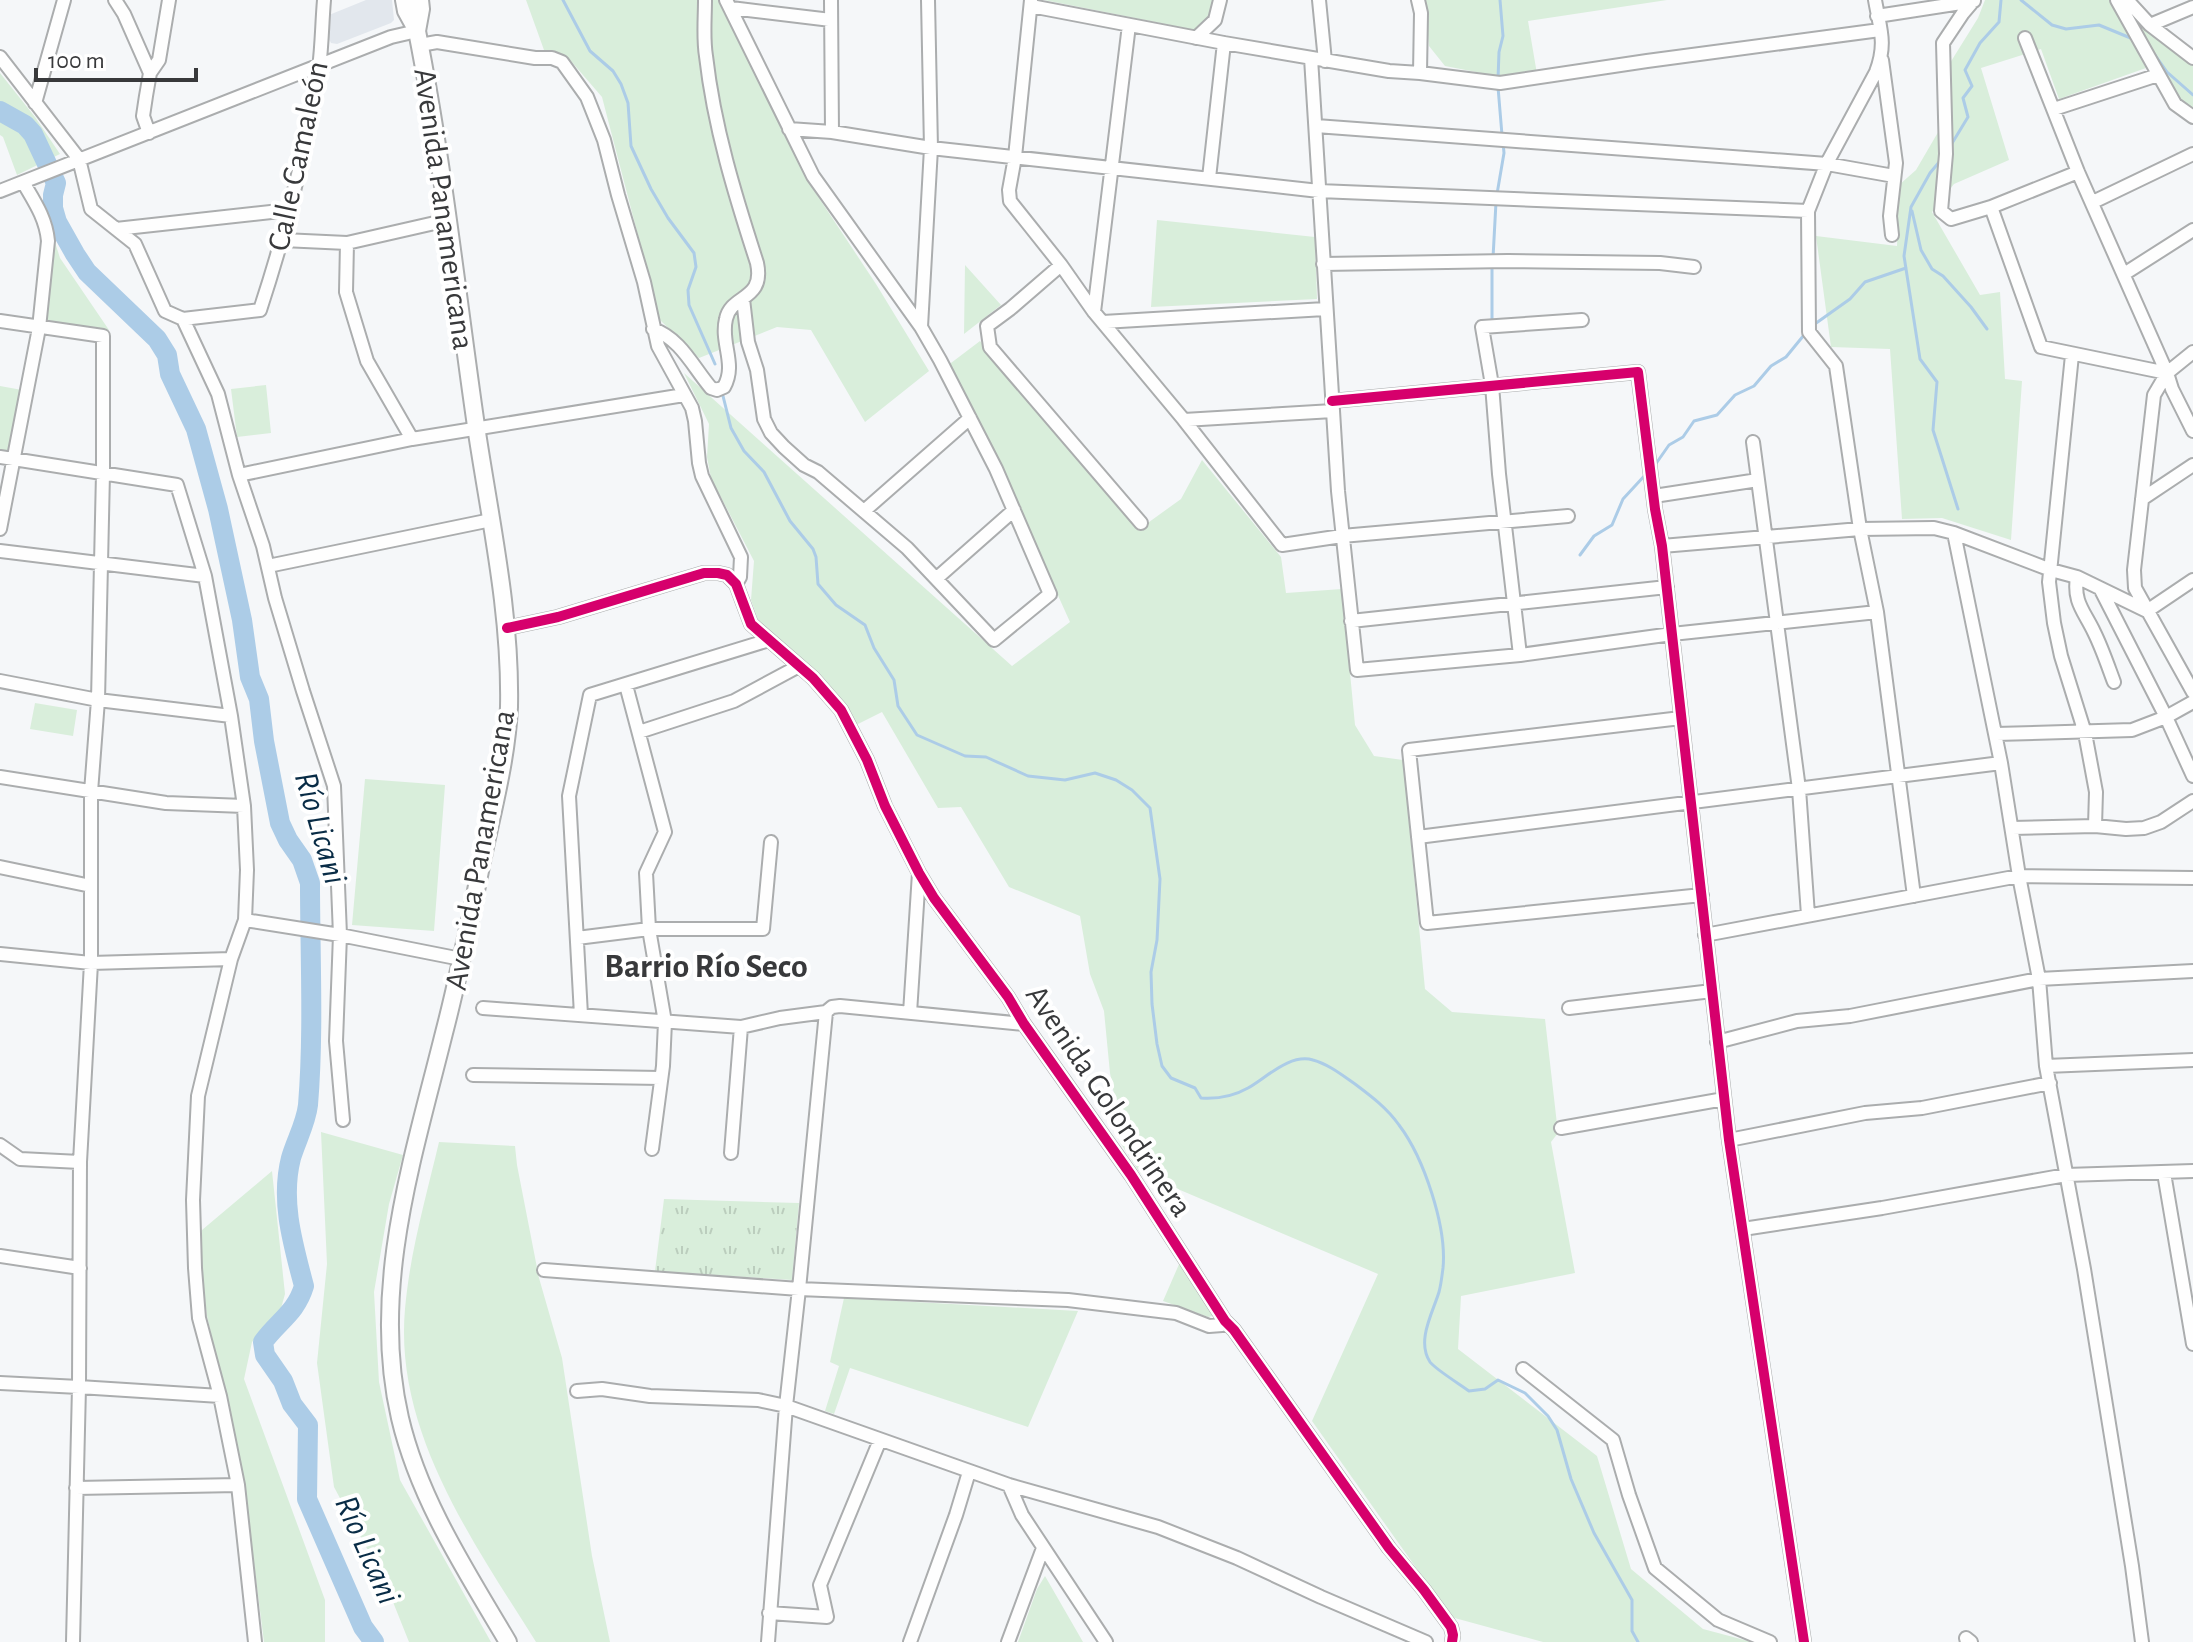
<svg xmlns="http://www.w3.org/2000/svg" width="2193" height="1642" viewBox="0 0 2193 1642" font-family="'Alegreya Sans',sans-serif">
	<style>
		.built { fill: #e2e7ed }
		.green { fill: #d9eedb }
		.park { fill: url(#park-tufts) }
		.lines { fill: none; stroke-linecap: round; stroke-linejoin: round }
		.stream { stroke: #accce7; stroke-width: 3 }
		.river { stroke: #accce7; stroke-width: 20 }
		.minor-casing { stroke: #abadae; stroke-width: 16 }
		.major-casing { stroke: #abadae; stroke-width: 20 }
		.minor { stroke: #fefefe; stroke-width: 12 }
		.major { stroke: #fefefe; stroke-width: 16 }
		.cycleway-casing { stroke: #fff; stroke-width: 15 }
		.cycleway { stroke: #d6006c; stroke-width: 10 }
		.labels { text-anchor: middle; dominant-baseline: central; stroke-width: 8; stroke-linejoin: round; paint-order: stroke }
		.street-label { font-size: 32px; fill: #38393b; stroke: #fff }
		.water-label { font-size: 34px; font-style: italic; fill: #092c46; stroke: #fff }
		.neighbourhood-label { font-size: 34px; font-weight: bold; fill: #38393b; stroke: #fff }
	</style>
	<defs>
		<pattern id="park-tufts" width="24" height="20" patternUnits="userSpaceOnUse" patternTransform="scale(2)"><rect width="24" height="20" fill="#d9eedb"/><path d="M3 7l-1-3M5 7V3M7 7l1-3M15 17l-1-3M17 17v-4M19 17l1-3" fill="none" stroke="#bbcdbd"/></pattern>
	</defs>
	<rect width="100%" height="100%" fill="#f5f7f9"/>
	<!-- built -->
	<path class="built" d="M 366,0 L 392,0 L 394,20 L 391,23 L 337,44 L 331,43 L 327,35 L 329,15 Z"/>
	<!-- green -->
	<path class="green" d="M 526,0 L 719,0 L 809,183 L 876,284 L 929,371 L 865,422 L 811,330 L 777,327 L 699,358 L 660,320 L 602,97 L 570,60 L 544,50 Z
		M 1044,0 L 1212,0 L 1209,15 L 1195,30 Z
		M 1425,0 L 1667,0 L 1528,21 L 1537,74 L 1502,77 L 1445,66 L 1429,46 Z
		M 1985,0 L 2109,0 L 2146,68 L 2059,99 L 2041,49 L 1981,68 L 2009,160 L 1954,184 L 1932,212 L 1980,295 L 2000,292 L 2005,379 L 2022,381 L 2011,540 L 1942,518 L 1902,519 L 1890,349 L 1831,347 L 1816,236 L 1897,246 L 1899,185 L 1916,170 L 1951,110 L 1950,63 L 1978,18 Z
		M 2129,11 L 2146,29 L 2193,66 L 2193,109 L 2179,97 Z
		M 0,73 L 35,117 L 60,154 L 17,175 L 3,137 L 0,135 Z
		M 1157,220 L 1315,237 L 1317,299 L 1151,307 Z
		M 53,236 L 60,258 L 109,330 L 46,320 Z
		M 965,265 L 1001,305 L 964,334 Z
		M 980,341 L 1138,530 L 1181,499 L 1202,460 L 1281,557 L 1286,593 L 1342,589 L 1355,725 L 1374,756 L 1403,760 L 1425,989 L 1452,1012 L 1545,1019 L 1558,1133 L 1551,1142 L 1575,1273 L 1461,1296 L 1458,1349 L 1597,1456 L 1631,1569 L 1703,1629 L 1752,1642 L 1543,1642 L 1451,1617 L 1312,1421 L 1378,1274 L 1140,1173 L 1119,1141 L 1118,1116 L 1110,1073 L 1104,1011 L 1090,974 L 1080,916 L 1009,887 L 961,807 L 938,808 L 882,712 L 854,726 L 833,696 L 758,620 L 751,600 L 754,561 L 711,478 L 707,457 L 709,424 L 684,373 L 1012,666 L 1070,622 L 995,456 L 947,366 Z
		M 266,385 L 271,433 L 237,437 L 231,389 Z
		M 0,386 L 22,390 L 10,455 L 0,453 Z
		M 35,703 L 77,710 L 73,736 L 30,729 Z
		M 365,779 L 445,785 L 434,931 L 352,925 Z
		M 321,1132 L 403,1155 L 389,1204 L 374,1292 L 379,1382 L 400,1480 L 491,1642 L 409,1642 L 385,1582 L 334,1487 L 317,1363 L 327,1264 Z
		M 439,1142 L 515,1146 L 517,1165 L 539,1278 L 562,1358 L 592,1556 L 610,1642 L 536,1642 C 474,1543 394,1432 405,1309 C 410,1252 426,1197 439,1142 Z
		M 272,1171 L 285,1294 L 280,1312 L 252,1342 L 244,1379 L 325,1600 L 325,1642 L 264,1642 L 243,1477 L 207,1316 L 201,1266 L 202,1230 Z
		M 1180,1262 L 1217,1315 L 1208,1317 L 1163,1301 Z
		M 844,1298 L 1078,1311 L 1028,1427 L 850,1368 L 834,1414 L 825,1411 L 839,1366 L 830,1362 Z
		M 1045,1576 L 1083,1642 L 1018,1642 L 1037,1589 Z"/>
	<!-- park -->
	<path class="park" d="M 664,1199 L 799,1203 L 792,1280 L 655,1271 Z"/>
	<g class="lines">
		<!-- stream -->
		<path class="stream" d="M 563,0 L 590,51 L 613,71 L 621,84 L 628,103 L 631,146 L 651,189 L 668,218 L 694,253 L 696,267 L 688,290 L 689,305 L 715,364
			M 2021,0 L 2052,25 L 2066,29 L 2099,25 L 2133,39
			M 2150,48 L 2167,72 L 2193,95
			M 1498,79 L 1499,52 L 1503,36 L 1500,0
			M 1498,87 L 1502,135
			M 1951,145 L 1968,117 L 1963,98 L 1972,86 L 1965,70 L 1980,43 L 1999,22 L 2001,0
			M 1940,161 L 1930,173 L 1911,207 L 1904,256 L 1920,359 L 1937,382 L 1933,430 L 1958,509
			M 1497,194 L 1504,153 L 1503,142
			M 1912,211 L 1921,250 L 1932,269 L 1943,276 L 1971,307 L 1987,329
			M 1493,258 L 1496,202
			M 1492,322 L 1492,265
			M 1812,326 L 1850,299 L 1865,282 L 1906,268
			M 723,396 L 731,428 L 744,451 L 764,472 L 790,521 L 813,549 L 816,557 L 818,584 L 836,605 L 865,625 L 874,648 L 894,680 L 898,706 L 917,735 L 965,756 L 986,757 L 1028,776 L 1065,780 L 1095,773 L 1116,780 L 1132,790 L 1150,808 L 1160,879 L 1157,940 L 1151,972 L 1152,1004 L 1157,1044 L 1162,1066 L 1171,1078 L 1195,1088 L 1201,1098 C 1216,1099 1234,1096 1248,1088 C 1266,1078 1290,1053 1313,1060 C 1328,1064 1342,1075 1355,1084 C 1371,1096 1387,1108 1399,1125 C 1424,1158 1447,1227 1443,1268 C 1442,1276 1441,1285 1439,1292 C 1433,1312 1416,1341 1430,1362 C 1435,1369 1461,1385 1469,1391 L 1485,1389 L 1498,1380 L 1525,1393 L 1548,1416 L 1557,1430 L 1571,1479 L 1594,1533 L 1632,1600 L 1632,1631 L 1638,1642
			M 1655,465 L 1669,445 L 1683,437 L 1694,421 L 1717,415 L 1735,395 L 1754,386 L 1771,366 L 1786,357 L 1804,335
			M 1580,555 L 1594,536 L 1612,525 L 1623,499 L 1647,473"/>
		<!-- river -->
		<path class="river" d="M 0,111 L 25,125 L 33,134 L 56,183 L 53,195 L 53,208 L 57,222 L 75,254 L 87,272 L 157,339 L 167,355 L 170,374 L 196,429 L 218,509 L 242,620 L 250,677 L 259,699 L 264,741 L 280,823 L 288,840 L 302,860 L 310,883 C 310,957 314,1032 308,1105 C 306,1123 296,1141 291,1158 C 280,1201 293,1244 304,1286 C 296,1313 278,1321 263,1342 L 265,1355 L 283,1381 L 292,1404 L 308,1425 L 307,1499 L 363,1627 L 374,1642"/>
		<!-- minor casing -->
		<g class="minor-casing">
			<path id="minor" d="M 115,0 L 124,14 L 150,73
				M 726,0 L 813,176 L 921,327 L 940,360 L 996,469 L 1050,594 L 994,640 L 907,548 L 818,472 L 804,465 L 784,447 L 771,433 L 764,419 L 757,370 L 748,342 L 743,299
				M 831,0 L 832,132
				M 1031,0 L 1015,157 L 1009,190 L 1010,201 L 1061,265 L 1094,312 L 1184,420 L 1282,545 L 1342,536 L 1568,516
				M 1319,0 L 1325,61
				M 1418,0 L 1421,13 L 1420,73
				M 1974,0 L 1963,13 L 1943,43 L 1946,154 L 1941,211 L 1951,219 L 1991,207 L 2078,172
				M 2117,0 L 2175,104 L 2193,117
				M 2127,0 L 2150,25 L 2193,58
				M 1031,6 L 1224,43 L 1389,71 L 1420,73 L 1500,83 L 1647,61 L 1880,30
				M 731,8 L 831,20
				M 1877,16 L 1974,1
				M 2150,25 L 2193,7
				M 1196,38 L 1215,20 L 1220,0
				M 2025,38 L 2078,172 L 2167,373 L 2172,389 L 2193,431
				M 420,45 L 437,42 L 535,58 L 552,58 L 562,62 L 587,97 L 604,140 L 618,195 L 644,282 L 658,346 L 692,408 L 695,421 L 699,463 L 702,476 L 741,557 L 740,577 L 736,584
				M 0,57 L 79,159 L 91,209 L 135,244 L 165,311 L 183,319 L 260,310 C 286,231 306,151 319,68 C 322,46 322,23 324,0
				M 1311,58 L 1338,491 L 1357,670 L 1520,655 L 1672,634 L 1877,612
				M 1882,60 L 1896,163 L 1890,216 L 1892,235
				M 35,103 L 64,0
				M 2054,109 L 2158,75
				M 1316,126 L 1827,164 L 1894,176
				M 789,129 L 832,132 L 931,148 L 1319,191 L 1808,211 L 1827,163 L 1876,72 C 1887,43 1880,29 1875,0
				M 149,133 L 143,116 L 146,96 L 150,73 L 159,60 L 169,0
				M 1209,178 L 1224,43
				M 0,191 L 391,37 L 417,31
				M 2093,202 L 2193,154
				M 1991,207 L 2041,347 L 2167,373
				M 1808,211 L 1809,332 L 1836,366 L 1860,529 L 1877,612 L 1914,896
				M 116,229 L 289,210
				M 283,240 L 347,243 L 448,220
				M 347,243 L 346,292 L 367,361 L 412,439
				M 1323,264 L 1508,261 L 1660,263 L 1694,267
				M 1061,265 L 1010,309 L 987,326 L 990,347 L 1141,523
				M 2124,274 L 2193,230
				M 1094,312 L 1129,25
				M 183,319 L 218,394 L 239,475 L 263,546 L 275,598 L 303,691 L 334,786 L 340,935 L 336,1041 L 343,1120
				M 0,321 L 103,336 L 103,473 L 98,700 L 91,792 L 91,963 L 80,1162 L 79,1387 L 73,1642
				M 1103,322 L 1325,309
				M 921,327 L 931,148 L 928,0
				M 653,329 C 681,339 693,367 711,388 L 717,390 L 724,387 C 737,364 720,343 726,319 C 731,294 765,301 757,263 C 735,195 714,127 706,56 C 703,38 705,19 705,0
				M 2193,352 L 2167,373 L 2154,395 L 2134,570 L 2135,588 L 2193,692
				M 2072,355 L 2049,582 L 2054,623 L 2061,656 L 2085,733 L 2091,765 L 2096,792 L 2095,826
				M 1332,401 L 1638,372 L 1655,509 L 1662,546 L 1729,1140 L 1804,1642
				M 1184,420 L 1333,411
				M 1753,442 L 1799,789 L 1808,915
				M 0,457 L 177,485 L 205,576 L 231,716 L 244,806 L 247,870 L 245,920 L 231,959 L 198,1096 L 193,1200 L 195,1268 L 199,1318 L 220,1396 L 238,1485 L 255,1642
				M 239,475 L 412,439 L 684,395
				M 1654,496 L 1758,480
				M 2142,499 L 2193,465
				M 864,511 L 970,418
				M 0,529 L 39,328 L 48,241 C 46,218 34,201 23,182
				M 1954,533 L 2001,763 L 2019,876 L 2039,979 L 2046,1066 L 2084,1269 L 2132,1566 L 2142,1642
				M 1662,546 L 1860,529 L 1934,528 L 1954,533 L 2051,570 L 2077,577 L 2147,611 L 2193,580
				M 0,551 L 205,576
				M 268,566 L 491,520
				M 2077,577 C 2073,602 2084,611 2094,632 C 2102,648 2108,666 2114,682
				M 937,578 L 1014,510
				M 2101,590 L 2166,717 L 2193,776
				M 1351,621 L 1667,587
				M 507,628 L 558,617 L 704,573 L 718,573 L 727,575 L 736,584 L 751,624 L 813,678 L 841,710 L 867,760 L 885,806 L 919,873 L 934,898 L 1008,997 L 1024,1024 L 1131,1175 L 1225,1321 L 1234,1330 L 1389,1548 L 1424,1590 L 1451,1627 L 1453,1635 L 1452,1642
				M 1520,655 L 1499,474 L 1492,385 L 1482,327 L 1582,320
				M 0,681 L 98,700 L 231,716
				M 626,685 L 665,832 L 646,873 L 649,929 L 665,1022 L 663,1066 L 652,1149
				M 1681,718 L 1409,750 L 1427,923 L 1702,895
				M 639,732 L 734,701 L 799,666
				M 1996,734 L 2132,730 L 2166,717 L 2193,702
				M 0,777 L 166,803 L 244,806
				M 2012,828 L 2095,826 L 2126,829 L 2144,828 L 2161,822 L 2193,801
				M 1418,837 L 2001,763
				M 0,867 L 91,886
				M 245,920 L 340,935 L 461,959
				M 1705,935 L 2019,876 L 2193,878
				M 577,938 L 649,929 L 763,929 L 771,842
				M 0,954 L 91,963 L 231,959
				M 483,1008 L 741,1027 L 780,1018 L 826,1012
				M 1569,1008 L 1712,991
				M 910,1013 L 919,873
				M 581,1015 L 569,796 L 590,695 L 769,640
				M 1717,1042 L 1797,1021 L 1850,1016 L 2039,979 L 2193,971
				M 2046,1066 L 2193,1060
				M 473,1075 L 661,1078
				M 1561,1128 L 1724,1099
				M 1729,1140 L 1865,1113 L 1922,1108 L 2050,1083
				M 0,1145 L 20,1159 L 80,1162
				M 731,1153 L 741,1027
				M 2164,1173 L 2193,1344
				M 1743,1229 L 1882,1208 L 2066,1175 L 2193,1171
				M 0,1256 L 80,1268
				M 544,1270 L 799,1289 L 1068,1300 L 1176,1313 L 1209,1326 L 1222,1325 L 1225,1321
				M 1523,1369 L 1613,1440 L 1629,1495 L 1655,1568 L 1718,1620 L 1770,1642
				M 0,1383 L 79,1387 L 220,1396
				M 577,1391 L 602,1389 L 650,1396 L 758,1400 L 786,1406 L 1009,1485 L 1158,1527 L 1237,1558 L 1321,1597 L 1426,1642
				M 1009,1485 L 1022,1515 L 1106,1642
				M 76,1488 L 238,1485
				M 769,1613 L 827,1617 L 820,1585 L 880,1440
				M 768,1642 L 786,1406 L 799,1289 L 826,1012 L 832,1007 L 840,1006 L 1024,1024
				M 910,1642 L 956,1515 L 969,1472
				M 1008,1642 L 1043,1548
				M 1967,1642 L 1966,1638 L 1971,1642"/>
		</g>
		<!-- major casing -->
		<g class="major-casing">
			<path id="major" d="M 404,0 L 406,11 L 417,31 C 443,162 457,295 476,426 C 490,520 511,612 509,707 C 507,754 495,801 485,847 C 472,909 460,972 444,1033 C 413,1158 370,1289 400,1418 C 419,1499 466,1571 508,1642
				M 417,31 L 421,9 L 420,0"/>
		</g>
		<!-- minor -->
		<use href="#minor" class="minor"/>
		<!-- major -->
		<use href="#major" class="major"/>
		<!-- cycleway casing -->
		<g class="cycleway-casing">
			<path id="cycleway" d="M 1332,401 L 1638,372 L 1655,509 L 1662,546 L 1729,1140 L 1804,1642
				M 507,628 L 558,617 L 704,573 L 718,573 L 727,575 L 736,584 L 751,624 L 813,678 L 841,710 L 867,760 L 885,806 L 919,873 L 934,898 L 1008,997 L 1024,1024 L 1131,1175 L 1225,1321 L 1234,1330 L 1389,1548 L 1424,1590 L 1451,1627 L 1453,1635 L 1452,1642"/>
		</g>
		<!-- cycleway -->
		<use href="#cycleway" class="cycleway"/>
	</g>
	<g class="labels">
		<!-- street labels -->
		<g class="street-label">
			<text transform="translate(298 156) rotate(-78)">Calle Camaleón</text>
			<text transform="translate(444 209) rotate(82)">Avenida Panamericana</text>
			<text transform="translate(480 850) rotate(-80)">Avenida Panamericana</text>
			<text transform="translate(1109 1101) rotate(56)">Avenida Golondrinera</text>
		</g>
		<!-- water labels -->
		<g class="water-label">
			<text transform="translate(320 828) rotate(74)">Río Licani</text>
			<text transform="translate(367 1550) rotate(66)">Río Licani</text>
		</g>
		<!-- neighbourhood labels -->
		<g class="neighbourhood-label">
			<text x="706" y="967">Barrio Río Seco</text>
		</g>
	</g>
	<!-- scale -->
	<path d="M36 68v12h160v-12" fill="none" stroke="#38393b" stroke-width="4"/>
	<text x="48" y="68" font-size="24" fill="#38393b" stroke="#ffffff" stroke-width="6" paint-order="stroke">100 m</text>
</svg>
